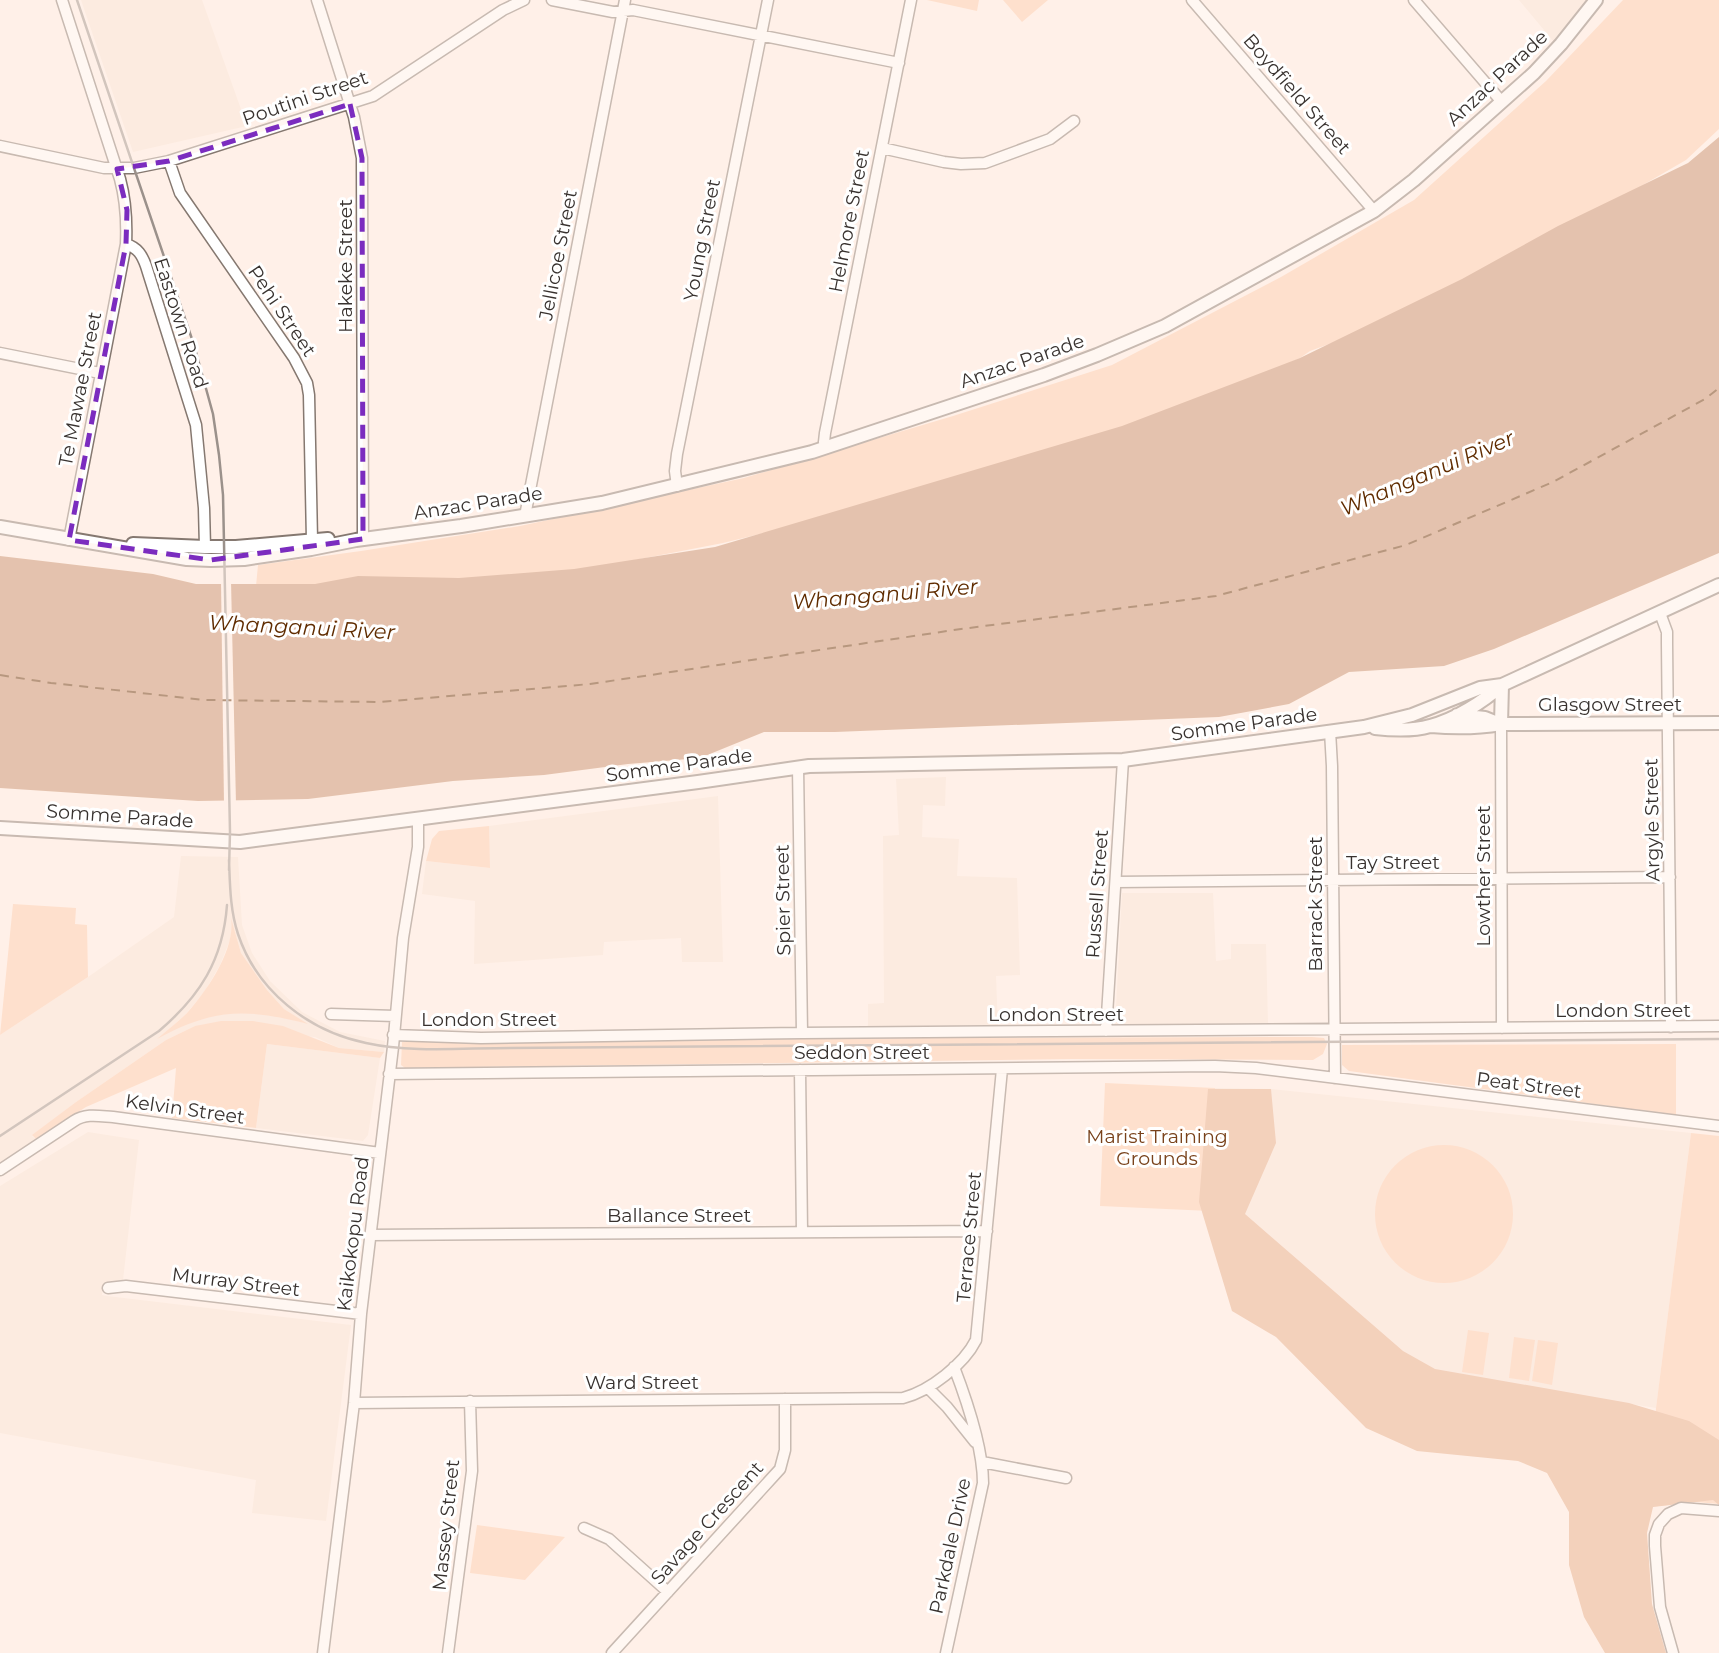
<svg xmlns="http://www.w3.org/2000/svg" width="1719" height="1653" viewBox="0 0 1719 1653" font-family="Montserrat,sans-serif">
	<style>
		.built { fill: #f9e4d7; fill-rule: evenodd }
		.green { fill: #fdccae }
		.forest { fill: #e4aa86 }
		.water { fill: #c48b68 }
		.pier { fill: #fff0e8 }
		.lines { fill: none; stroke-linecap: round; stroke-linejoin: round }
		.ferry { stroke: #602c00; stroke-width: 2; stroke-dasharray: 9 7; stroke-linecap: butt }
		.minor-casing { stroke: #857870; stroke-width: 13 }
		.major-casing { stroke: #857870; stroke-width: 16 }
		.minor { stroke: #fff; stroke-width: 10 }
		.major { stroke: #fff; stroke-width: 12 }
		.rail { stroke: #9b918b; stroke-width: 2.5 }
		.marked { fill: none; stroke: #7b2cbf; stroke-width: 5; stroke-dasharray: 14 9; stroke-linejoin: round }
		.labels { text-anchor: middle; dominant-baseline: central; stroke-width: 6; stroke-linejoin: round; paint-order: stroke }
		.street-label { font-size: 19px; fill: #38322f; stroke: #fff }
		.park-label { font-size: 19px; fill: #79421b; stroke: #fff }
		.water-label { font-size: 21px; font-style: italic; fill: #602c00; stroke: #fff }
	</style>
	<rect width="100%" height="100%" fill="#fff0e8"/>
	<!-- built -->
	<path class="built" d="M 81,0 L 202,0 L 247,126 L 133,152 Z
		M 1519,0 L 1592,0 L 1554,42 Z
		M 946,777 L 945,806 L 923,805 L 922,837 L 959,839 L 957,876 L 1017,878 L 1020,975 L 996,976 L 998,1028 L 868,1026 L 868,1004 L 884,1003 L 883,836 L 899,835 L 896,779 Z
		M 718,796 L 723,962 L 682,962 L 681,938 L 604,942 L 603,955 L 474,964 L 475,901 L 422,894 L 426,861 L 489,868 L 489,826 Z
		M 181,856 L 238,857 L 242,925 L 252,953 L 270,981 L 302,1012 L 340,1032 L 385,1041 L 384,1052 L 339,1048 L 315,1037 L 195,1026 L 166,1040 L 76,1102 L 32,1136 L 36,1139 L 0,1164 L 0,1035 L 88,977 L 174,917 ZM 233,926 L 241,953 L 267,990 L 284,1009 L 305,1023 L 273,1015 L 237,1012 L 206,1017 L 178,1027 L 161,1036 L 185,1015 L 205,991 L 220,965 L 230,940 Z
		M 1122,893 L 1213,893 L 1216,961 L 1231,959 L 1231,944 L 1266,944 L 1268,1024 L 1115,1026 Z
		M 267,1044 L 380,1058 L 368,1135 L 363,1141 L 256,1128 Z
		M 1215,1088 L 1271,1089 L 1691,1133 L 1656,1408 L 1424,1371 L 1210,1211 Z
		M 88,1132 L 139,1140 L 123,1280 L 103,1288 L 102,1295 L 107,1296 L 351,1325 L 326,1521 L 252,1513 L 256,1480 L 0,1433 L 0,1186 Z"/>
	<!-- green -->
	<path class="green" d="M 927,0 L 979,0 L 977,11 Z
		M 1003,0 L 1048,0 L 1022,22 Z
		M 1623,0 L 1719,0 L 1719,129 L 1686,160 L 1557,235 L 1417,312 L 1310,351 L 1300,358 L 1212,398 L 888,503 L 723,543 L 547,577 L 393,586 L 256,586 L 258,565 L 361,551 L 520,526 L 744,478 L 953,416 L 1112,365 L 1281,277 L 1414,200 L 1546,81 Z
		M 489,826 L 490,868 L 426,861 L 432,839 L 439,831 Z
		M 13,904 L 76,908 L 75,924 L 87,925 L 88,977 L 0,1035 Z
		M 231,918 L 241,953 L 267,990 L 284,1009 L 308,1024 C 246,1008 214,1008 157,1039 C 167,1030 178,1022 187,1013 C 207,991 236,949 231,918 Z
		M 221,1021 L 253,1021 L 283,1026 L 339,1048 L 384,1052 L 380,1058 L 267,1044 L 256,1128 L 172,1118 L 176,1068 L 86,1107 L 36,1139 L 32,1135 L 76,1102 L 166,1040 L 195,1026 Z
		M 1312,1037 L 1324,1038 L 1327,1044 L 1323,1054 L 1313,1060 L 1072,1059 L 405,1068 L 401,1065 L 402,1042 L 926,1038 Z
		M 1676,1044 L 1676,1115 L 1349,1071 L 1342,1065 L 1342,1045 Z
		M 1105,1083 L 1215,1088 L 1210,1211 L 1100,1206 Z
		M 1691,1133 L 1719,1136 L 1719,1504 L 1696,1502 L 1649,1507 L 1656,1408 Z
		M1375 1214a69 69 0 1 1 138 0a69 69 0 1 1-138 0Z
		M 1468,1330 L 1489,1333 L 1483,1375 L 1462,1372 Z
		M 1514,1337 L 1535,1340 L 1529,1381 L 1509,1378 Z
		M 1538,1340 L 1558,1343 L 1552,1385 L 1532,1381 Z
		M 477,1525 L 565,1537 L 525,1580 L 470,1573 Z"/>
	<!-- forest -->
	<path class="forest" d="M 1208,1089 L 1271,1089 L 1276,1143 L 1245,1214 L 1403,1351 L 1435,1369 L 1629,1403 L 1689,1421 L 1719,1440 L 1719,1505 L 1713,1500 L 1653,1507 L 1647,1533 L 1652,1604 L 1666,1653 L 1605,1653 L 1584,1617 L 1569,1565 L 1569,1512 L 1547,1473 L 1518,1461 L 1417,1451 L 1366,1428 L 1276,1337 L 1232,1311 L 1199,1202 Z"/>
	<!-- water -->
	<path class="water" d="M 1719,137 L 1719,553 L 1494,649 L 1444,666 L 1349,672 L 1289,704 L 1219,717 L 835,732 L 764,732 L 700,758 L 628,764 L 544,775 L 453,781 L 308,799 L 198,801 L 0,788 L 0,556 L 153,574 L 196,584 L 315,584 L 358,576 L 459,578 L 574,569 L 715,547 L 1122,426 L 1300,358 L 1462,279 L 1558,226 L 1688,163 Z"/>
	<!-- pier -->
	<path class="pier" d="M 221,580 L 231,581 L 236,804 L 224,804 Z"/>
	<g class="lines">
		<!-- ferry -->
		<path class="ferry" d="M 0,675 L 51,683 L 205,700 L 380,702 L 590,684 L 961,629 L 1216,596 L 1406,545 L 1553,482 L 1705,399 L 1719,388"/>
		<!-- minor casing -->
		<g class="minor-casing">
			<path id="minor" d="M 62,0 L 120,179 C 126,201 127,221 126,244 L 69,540
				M 317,0 L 354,117 L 362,158 L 363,539
				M 552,0 L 613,12 L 633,10 L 899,63
				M 1192,0 L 1374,211
				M 1414,0 L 1502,102
				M 0,146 L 104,168 L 134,168 L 169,161 L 373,96 L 503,10 L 524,0
				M 882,148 L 944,162 L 961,164 L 985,163 L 1050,139 L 1074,121
				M 169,161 L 180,193 L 294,358 L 307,383 L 309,395 L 312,540
				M 126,244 C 138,248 142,255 146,266 L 196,425 L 204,508 L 205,547
				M 0,353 L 100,373
				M 826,448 L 824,442 L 825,433 L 911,0
				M 677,486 L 675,471 L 677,454 L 768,0
				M 525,516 L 625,0
				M 1660,613 L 1667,632 L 1667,643 L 1671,1027
				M 1501,724 L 1502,1028
				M 1330,731 L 1332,766 L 1335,1078
				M 798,767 L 802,1033
				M 1116,882 L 1670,877
				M 331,1014 L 395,1016
				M 1106,1031 L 1123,760
				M 393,1035 L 481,1038 L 802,1033 L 1719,1026
				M 800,1070 L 802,1232
				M 389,1074 L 1215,1066 L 1256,1068 L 1719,1126
				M 0,1170 L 74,1121 C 86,1113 99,1116 113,1117 L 380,1153
				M 370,1235 L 987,1231
				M 108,1288 L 126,1286 L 361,1314
				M 928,1388 L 947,1407 L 975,1442
				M 354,1403 L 903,1398 C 930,1391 964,1364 976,1340 L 1002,1069
				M 982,1462 L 1066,1478
				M 584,1528 L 609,1539 L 668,1592
				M 323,1653 L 354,1403 L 361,1314 L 393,1047 L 403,938 L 418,847 L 418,819
				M 448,1653 L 472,1471 L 470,1401
				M 612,1653 L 780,1469 L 785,1450 L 785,1399
				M 946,1653 L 983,1483 C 983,1447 967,1401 954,1367
				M 1673,1653 L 1660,1607 L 1655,1546 L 1655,1535 L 1659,1524 L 1668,1514 L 1681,1508 L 1719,1511"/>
		</g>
		<!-- major casing -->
		<g class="major-casing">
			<path id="major" d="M 0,527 L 187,559 L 211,560 L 244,559 L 311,549 L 356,540 L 461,526 L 602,503 L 812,452 L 1044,375 L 1097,355 L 1165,326 L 1374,211 L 1414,180 L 1534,73 L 1561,44 L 1596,0
				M 133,544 L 205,547 L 236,547 L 328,539
				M 1457,715 L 1485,718 L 1500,724
				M 1501,724 L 1502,685
				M 1431,726 C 1454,728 1477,728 1501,724 L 1719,723
				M 1375,728 C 1392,730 1413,731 1430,726 C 1455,720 1484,701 1502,685
				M 0,828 L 240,842 L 698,782 L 809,766 L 1123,760 L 1364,727 L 1412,715 L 1480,688 L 1502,685 L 1719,585"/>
		</g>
		<!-- minor -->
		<use href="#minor" class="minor"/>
		<!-- major -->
		<use href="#major" class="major"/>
		<!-- rail -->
		<path class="rail" d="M 77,0 L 194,345 L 213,414 L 219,455 L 223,495 L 230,832 L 229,870
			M 229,860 C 230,885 230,910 238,934 C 257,991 308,1031 366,1043 C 411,1053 463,1048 510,1048 L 1719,1039
			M 0,1136 L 159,1031 C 200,996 223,960 227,905"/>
	</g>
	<!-- marked area -->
	<path d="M0 0H1719V1653H0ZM 350,104 L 362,158 L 363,539 L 211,560 L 69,540 L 126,244 L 127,210 L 117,169 L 169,161 Z" fill="#fff0e8" fill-opacity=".55" fill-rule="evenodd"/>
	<path class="marked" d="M 350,104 L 362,158 L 363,539 L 211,560 L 69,540 L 126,244 L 127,210 L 117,169 L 169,161 Z"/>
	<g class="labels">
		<!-- street labels -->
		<g class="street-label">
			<text transform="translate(1497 78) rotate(-43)">Anzac Parade</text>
			<text transform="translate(1297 94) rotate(49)">Boydfield Street</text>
			<text transform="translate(305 98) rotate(-19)">Poutini Street</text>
			<text transform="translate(849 221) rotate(-79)">Helmore Street</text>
			<text transform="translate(702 240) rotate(-79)">Young Street</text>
			<text transform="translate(558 255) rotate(-79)">Jellicoe Street</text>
			<text transform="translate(345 266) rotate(-90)">Hakeke Street</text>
			<text transform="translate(282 311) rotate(56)">Pehi Street</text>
			<text transform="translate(181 323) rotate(72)">Eastown Road</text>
			<text transform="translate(1022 361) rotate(-19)">Anzac Parade</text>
			<text transform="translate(80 389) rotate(-79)">Te Mawae Street</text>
			<text transform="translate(478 503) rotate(-9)">Anzac Parade</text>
			<text x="1610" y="704">Glasgow Street</text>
			<text transform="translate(1244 724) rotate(-8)">Somme Parade</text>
			<text transform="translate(679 765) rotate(-8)">Somme Parade</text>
			<text transform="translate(120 816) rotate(4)">Somme Parade</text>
			<text transform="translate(1652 820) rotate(-91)">Argyle Street</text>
			<text x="1393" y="862">Tay Street</text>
			<text transform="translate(1483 876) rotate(-90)">Lowther Street</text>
			<text transform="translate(1097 894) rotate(-86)">Russell Street</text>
			<text transform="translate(783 900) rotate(-91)">Spier Street</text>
			<text transform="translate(1315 904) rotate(-90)">Barrack Street</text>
			<text x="1623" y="1010">London Street</text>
			<text x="1056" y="1014">London Street</text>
			<text x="489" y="1019">London Street</text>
			<text x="862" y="1052">Seddon Street</text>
			<text transform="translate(1529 1085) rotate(7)">Peat Street</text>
			<text transform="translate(185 1109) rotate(8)">Kelvin Street</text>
			<text x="679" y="1215">Ballance Street</text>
			<text transform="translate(353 1234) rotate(-83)">Kaikokopu Road</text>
			<text transform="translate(969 1237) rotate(-85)">Terrace Street</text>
			<text transform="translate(236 1282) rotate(7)">Murray Street</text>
			<text x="642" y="1382">Ward Street</text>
			<text transform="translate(707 1523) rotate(-48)">Savage Crescent</text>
			<text transform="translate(446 1525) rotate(-84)">Massey Street</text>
			<text transform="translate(950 1546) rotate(-78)">Parkdale Drive</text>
		</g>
		<!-- park labels -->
		<g class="park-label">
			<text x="1157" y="1136">Marist Training<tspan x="1157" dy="22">Grounds</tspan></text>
		</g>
		<!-- water labels -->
		<g class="water-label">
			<text transform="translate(1427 473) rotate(-23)">Whanganui River</text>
			<text transform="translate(885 594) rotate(-5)">Whanganui River</text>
			<text transform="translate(302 627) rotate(3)">Whanganui River</text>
		</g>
	</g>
</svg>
